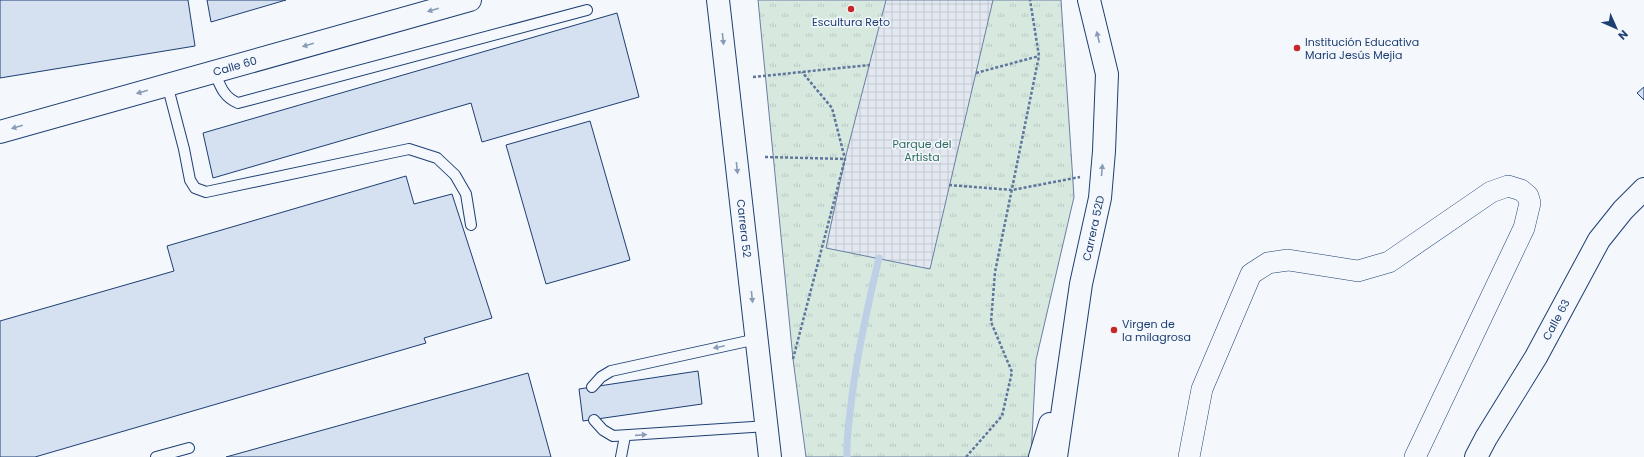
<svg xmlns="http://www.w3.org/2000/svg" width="1644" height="457" viewBox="0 0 1644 457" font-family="Poppins,sans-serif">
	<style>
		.park { fill: url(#park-tufts); stroke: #687fa3 }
		.plaza { fill: url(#plaza-grid); stroke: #687fa3 }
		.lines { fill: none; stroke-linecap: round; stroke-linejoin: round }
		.stream { stroke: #bed0e5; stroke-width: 7 }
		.building { fill: #d5e0f0; stroke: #1d3f73 }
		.lane-casing { stroke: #1d3f73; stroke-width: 12 }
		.street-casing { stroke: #1d3f73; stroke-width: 22 }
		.secondary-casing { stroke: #1d3f73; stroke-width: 24 }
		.primary-casing { stroke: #1d3f73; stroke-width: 24 }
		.path { stroke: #5e769c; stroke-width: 2.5; stroke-dasharray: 3 2; stroke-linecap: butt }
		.lane { stroke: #f4f7fb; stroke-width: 10 }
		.street { stroke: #f4f7fb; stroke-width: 21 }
		.secondary { stroke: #f4f7fb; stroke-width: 22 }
		.primary { stroke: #f4f7fb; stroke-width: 22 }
		.oneway { fill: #889bb7 }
		.poi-dot { fill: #c62828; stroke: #f4f7fb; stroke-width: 1.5 }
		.labels { text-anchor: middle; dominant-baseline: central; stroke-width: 3; stroke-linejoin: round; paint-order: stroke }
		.poi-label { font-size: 11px; fill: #1d3f73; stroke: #f4f7fb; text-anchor: start }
		.street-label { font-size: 11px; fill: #1d3f73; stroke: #f4f7fb }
		.park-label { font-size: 11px; fill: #2c6c60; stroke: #f4f7fb }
	</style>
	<defs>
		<pattern id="park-tufts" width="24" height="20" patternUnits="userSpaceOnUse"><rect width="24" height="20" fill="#d7e8df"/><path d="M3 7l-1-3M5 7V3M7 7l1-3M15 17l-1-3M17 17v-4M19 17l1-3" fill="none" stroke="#b8c8c3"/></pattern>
		<pattern id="plaza-grid" width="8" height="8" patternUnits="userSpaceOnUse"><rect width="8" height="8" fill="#e3e8f0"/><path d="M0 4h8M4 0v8" fill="none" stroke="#c2c8d1"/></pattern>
	</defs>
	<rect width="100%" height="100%" fill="#f4f7fb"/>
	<!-- park -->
	<path class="park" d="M 758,0 L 1061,0 L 1074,197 L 1036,360 L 1031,457 L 806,457 L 793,359 Z"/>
	<!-- plaza -->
	<path class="plaza" d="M 886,0 L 993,0 L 930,269 L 826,248 L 845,159 Z"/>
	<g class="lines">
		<!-- stream -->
		<path class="stream" d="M 847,457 C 846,436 850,416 852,396 C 858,349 868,304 879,258"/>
	</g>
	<!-- building -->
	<path class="building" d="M 0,0 L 188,0 L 195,46 L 0,78 Z
		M 207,0 L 286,0 L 211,22 Z
		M 617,13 L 639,97 L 482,142 L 471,103 L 213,178 L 203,133 Z
		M 1644,87 L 1644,100 L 1637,93 Z
		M 590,121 L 630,260 L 546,284 L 506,145 Z
		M 406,176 L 414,204 L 452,194 L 492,318 L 424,338 L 426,343 L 35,457 L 0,457 L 0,321 L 174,271 L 167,246 Z
		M 698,371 L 702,404 L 583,421 L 579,389 Z
		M 528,373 L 551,457 L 226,457 Z"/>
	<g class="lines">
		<!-- lane casing -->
		<g class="lane-casing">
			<path id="lane" d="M 214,71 C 220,85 223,97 238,103 L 587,10
				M 167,84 L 184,149 L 190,180 L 195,188 L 206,192 L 409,149 L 437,158 L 455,175 L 466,194 L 471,225
				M 592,387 L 601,377 L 611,371 L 757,339
				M 594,420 L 603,430 L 613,436 L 767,426
				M 156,457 L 189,448
				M 621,457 L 625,436"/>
		</g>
		<!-- street casing -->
		<g class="street-casing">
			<path id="street" d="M 1189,457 L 1202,389 L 1251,274 L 1268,263 L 1288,260 L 1358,271 L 1389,262 L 1491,192 L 1508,186 L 1521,190 L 1528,196 L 1530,203 L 1524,228 L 1415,457"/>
		</g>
		<!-- secondary casing -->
		<g class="secondary-casing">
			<g id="secondary">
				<path id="s1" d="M 0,132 L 470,0"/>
				<path id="s2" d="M 1476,457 L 1486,438 L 1536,357 L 1599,240 L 1623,210 L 1644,189"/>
			</g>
		</g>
		<!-- primary casing -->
		<g class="primary-casing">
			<g id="primary">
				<path id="s3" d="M 718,0 L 770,457"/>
				<path d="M 1040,457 L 1050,424"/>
				<path id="s4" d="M 1056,457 L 1081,284 L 1100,198 L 1104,151 L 1107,74 L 1089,0"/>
			</g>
		</g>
		<!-- path -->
		<path class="path" d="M 976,73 L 1039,56
			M 753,77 L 870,65
			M 765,157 L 845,159
			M 949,185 L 1012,190 L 1080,177
			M 793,359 L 845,159 L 832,108 L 802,72
			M 966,457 L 1002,416 L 1012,372 L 991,322 L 995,272 L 1039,56 L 1030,0"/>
		<!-- lane -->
		<use href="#lane" class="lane"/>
		<!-- street -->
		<use href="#street" class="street"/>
		<!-- secondary -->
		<use href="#secondary" class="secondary"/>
		<!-- primary -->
		<use href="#primary" class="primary"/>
	</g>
	<!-- one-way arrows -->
	<defs><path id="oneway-solid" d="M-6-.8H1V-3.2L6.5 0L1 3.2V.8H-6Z"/></defs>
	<g class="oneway">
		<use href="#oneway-solid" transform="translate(433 10) rotate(164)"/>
		<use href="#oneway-solid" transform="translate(1098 37) rotate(-104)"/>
		<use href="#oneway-solid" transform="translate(723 39) rotate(84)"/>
		<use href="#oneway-solid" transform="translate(308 45) rotate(164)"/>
		<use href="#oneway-solid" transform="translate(142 92) rotate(164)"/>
		<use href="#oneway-solid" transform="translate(17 127) rotate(164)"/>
		<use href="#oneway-solid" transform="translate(737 168) rotate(84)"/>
		<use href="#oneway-solid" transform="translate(1102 170) rotate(-85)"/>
		<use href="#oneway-solid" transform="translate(752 297) rotate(84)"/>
		<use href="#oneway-solid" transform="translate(719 347) rotate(168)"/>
		<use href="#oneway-solid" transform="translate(641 435) rotate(-4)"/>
	</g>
	<!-- markers -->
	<g class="poi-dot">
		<circle cx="851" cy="9" r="4"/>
		<circle cx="1297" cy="48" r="4"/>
		<circle cx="1114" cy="330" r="4"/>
	</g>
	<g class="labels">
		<!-- poi labels -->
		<g class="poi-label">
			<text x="851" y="22" text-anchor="middle">Escultura Reto</text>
			<text x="1305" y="42">Institución Educativa<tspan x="1305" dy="13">Maria Jesús Mejia</tspan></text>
			<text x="1122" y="324">Virgen de<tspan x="1122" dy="13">la milagrosa</tspan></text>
		</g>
		<!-- street labels -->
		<g class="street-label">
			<text stroke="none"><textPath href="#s1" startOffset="244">Calle 60</textPath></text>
			<text stroke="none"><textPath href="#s4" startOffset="232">Carrera 52D</textPath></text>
			<text stroke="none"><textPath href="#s3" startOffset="230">Carrera 52</textPath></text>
			<text stroke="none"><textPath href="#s2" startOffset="159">Calle 63</textPath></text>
		</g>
		<!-- park labels -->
		<g class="park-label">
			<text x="922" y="144">Parque del<tspan x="922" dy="13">Artista</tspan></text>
		</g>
	</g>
	<!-- north arrow -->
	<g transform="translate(1616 28) rotate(135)" stroke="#f4f7fb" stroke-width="3" paint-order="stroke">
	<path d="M0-3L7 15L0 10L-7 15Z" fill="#1d3f73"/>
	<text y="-6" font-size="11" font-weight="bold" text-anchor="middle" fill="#1d3f73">N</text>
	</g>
</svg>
